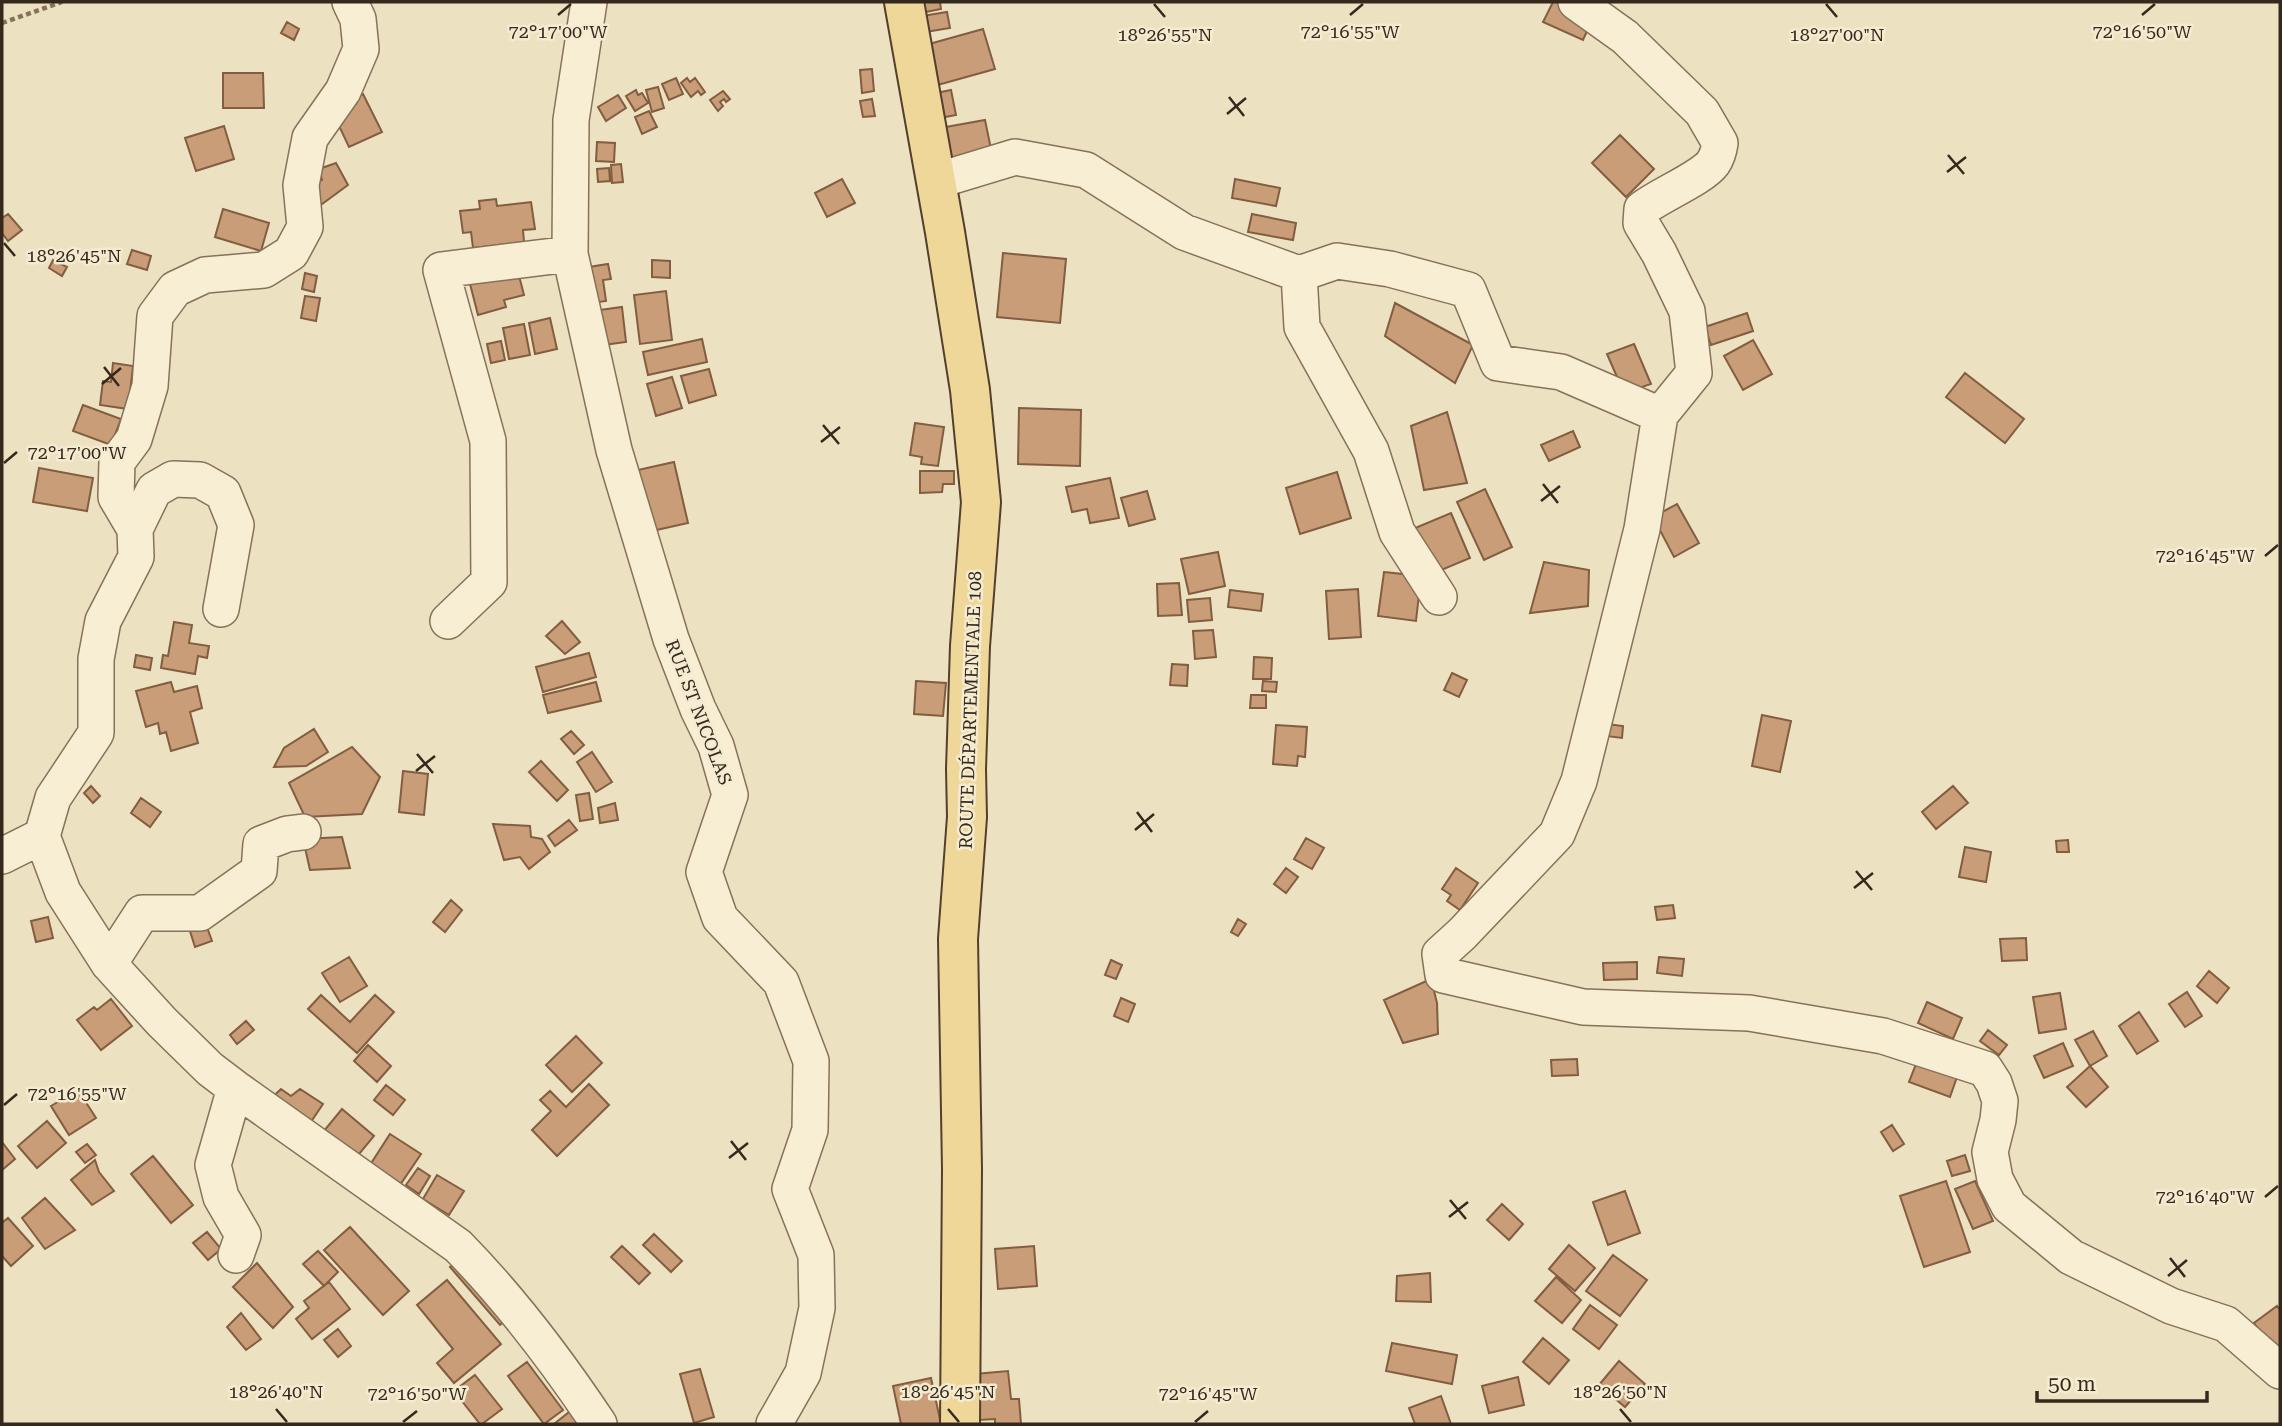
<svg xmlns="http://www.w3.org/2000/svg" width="2282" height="1426" viewBox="0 0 2282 1426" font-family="'Roboto Serif',serif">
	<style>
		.building { fill: #c99d78; stroke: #835d40; stroke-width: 2 }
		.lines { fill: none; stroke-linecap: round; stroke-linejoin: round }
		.minor-casing { stroke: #857259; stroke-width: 38 }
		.major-casing { stroke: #52402d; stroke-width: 42 }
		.path { stroke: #857259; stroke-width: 4.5; stroke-dasharray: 5 3.5; stroke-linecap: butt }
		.minor { stroke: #f7eed3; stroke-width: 35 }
		.major { stroke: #efd799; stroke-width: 38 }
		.ticks { fill: none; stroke: #35291d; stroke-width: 2.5 }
		.labels { text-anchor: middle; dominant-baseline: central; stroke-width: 5; stroke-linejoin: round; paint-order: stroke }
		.street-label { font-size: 18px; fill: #35291d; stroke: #f4ebd0 }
		.ticks-label { font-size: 18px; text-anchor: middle; fill: #35291d; stroke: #f4ebd0; stroke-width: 5; stroke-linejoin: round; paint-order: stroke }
	</style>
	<rect width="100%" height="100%" fill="#ece1c1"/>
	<!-- building -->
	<path class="building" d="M 914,2 L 940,2 L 941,9 L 916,14 Z
		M 1553,2 L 1558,2 L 1593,18 L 1583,40 L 1543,22 Z
		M 947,12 L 950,28 L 919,33 L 916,17 Z
		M 287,22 L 299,29 L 294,40 L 281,33 Z
		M 983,29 L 995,69 L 934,86 L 922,46 Z
		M 872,69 L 874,91 L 862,93 L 860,70 Z
		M 223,73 L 263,73 L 264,108 L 223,108 Z
		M 676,78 L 683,94 L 669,100 L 662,84 Z
		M 687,78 L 690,82 L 695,78 L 705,92 L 701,95 L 698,91 L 691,97 L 681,83 Z
		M 658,87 L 664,108 L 652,112 L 646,90 Z
		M 636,90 L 638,95 L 642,93 L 648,103 L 635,111 L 626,96 Z
		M 951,90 L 956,115 L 940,118 L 936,93 Z
		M 723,91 L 730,99 L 726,102 L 724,99 L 720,102 L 723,106 L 718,111 L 710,100 Z
		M 363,94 L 382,132 L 349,147 L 331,109 Z
		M 618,95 L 626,108 L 606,121 L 598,107 Z
		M 872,99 L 875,116 L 863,117 L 860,101 Z
		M 649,111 L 657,127 L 642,134 L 635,117 Z
		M 985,120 L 991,149 L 947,159 L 940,128 Z
		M 224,126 L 234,159 L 196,171 L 185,138 Z
		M 1620,135 L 1654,169 L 1626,197 L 1592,163 Z
		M 597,142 L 615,143 L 614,162 L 596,161 Z
		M 336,163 L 348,185 L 318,207 L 308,187 L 322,180 L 319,169 Z
		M 621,164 L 623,182 L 612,183 L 611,165 Z
		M 609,168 L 610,181 L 598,182 L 597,169 Z
		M 842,179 L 855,203 L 827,217 L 815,193 Z
		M 1235,179 L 1280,188 L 1276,206 L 1232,198 Z
		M 496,199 L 497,206 L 531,202 L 535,229 L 523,230 L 524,242 L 473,248 L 471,232 L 463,233 L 460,211 L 480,209 L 479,201 Z
		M 223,209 L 269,223 L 261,251 L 215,237 Z
		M 8,214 L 22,230 L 8,241 L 2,233 L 2,218 Z
		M 1252,214 L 1296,223 L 1293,240 L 1248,232 Z
		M 132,250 L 151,256 L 147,270 L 127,264 Z
		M 1003,253 L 1066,259 L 1060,323 L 997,317 Z
		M 53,260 L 67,267 L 62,276 L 49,268 Z
		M 652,260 L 670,261 L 670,278 L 652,277 Z
		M 608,264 L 611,279 L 603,280 L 606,301 L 593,303 L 582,268 Z
		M 517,268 L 524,295 L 504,300 L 506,307 L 478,315 L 468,276 Z
		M 305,273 L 317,276 L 314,292 L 302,289 Z
		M 666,291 L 672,340 L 640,344 L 634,295 Z
		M 305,296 L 320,298 L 316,321 L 301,318 Z
		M 1395,303 L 1473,345 L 1455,383 L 1385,336 Z
		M 622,307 L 626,342 L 596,346 L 592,311 Z
		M 1747,313 L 1753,331 L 1711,345 L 1705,327 Z
		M 550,318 L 557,349 L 535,354 L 529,323 Z
		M 524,324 L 530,355 L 509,359 L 503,328 Z
		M 702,339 L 707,362 L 648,375 L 643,352 Z
		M 1753,340 L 1772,374 L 1743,390 L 1724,356 Z
		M 501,341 L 505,360 L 491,363 L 487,344 Z
		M 1634,344 L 1651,384 L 1624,393 L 1607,354 Z
		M 113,363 L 133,366 L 128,409 L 100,405 L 103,381 L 111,382 Z
		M 709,369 L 716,395 L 689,403 L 681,376 Z
		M 1965,373 L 2024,419 L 2005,443 L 1946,397 Z
		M 672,377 L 682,408 L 656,416 L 647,384 Z
		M 83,405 L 121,419 L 111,445 L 73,431 Z
		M 1019,408 L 1081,410 L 1080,466 L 1018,464 Z
		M 1447,412 L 1467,483 L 1424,490 L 1411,426 Z
		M 915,423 L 944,427 L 938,466 L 921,464 L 922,457 L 910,455 Z
		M 1573,431 L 1580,447 L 1549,461 L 1541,445 Z
		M 674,462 L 688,523 L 652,531 L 638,470 Z
		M 39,468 L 93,478 L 87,511 L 33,502 Z
		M 920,471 L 954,471 L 954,484 L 943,484 L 942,492 L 920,493 Z
		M 1337,472 L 1351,518 L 1300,534 L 1286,488 Z
		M 1110,478 L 1119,518 L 1090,523 L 1087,509 L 1072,512 L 1066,487 Z
		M 1485,489 L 1512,547 L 1484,560 L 1457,502 Z
		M 1147,491 L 1155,519 L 1129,526 L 1121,498 Z
		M 1677,504 L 1699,543 L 1674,557 L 1653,517 Z
		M 1451,513 L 1470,558 L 1427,576 L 1408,531 Z
		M 1218,552 L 1225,586 L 1189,594 L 1181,559 Z
		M 1544,562 L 1589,570 L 1588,606 L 1530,613 Z
		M 1384,572 L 1421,576 L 1416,621 L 1378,616 Z
		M 1179,583 L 1182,615 L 1158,616 L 1157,584 Z
		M 1358,589 L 1361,637 L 1329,639 L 1326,591 Z
		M 1230,590 L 1263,594 L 1261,611 L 1228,607 Z
		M 1210,598 L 1212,620 L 1189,622 L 1187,600 Z
		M 562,621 L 580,642 L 565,654 L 546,636 Z
		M 174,622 L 192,625 L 189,643 L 209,646 L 207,658 L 198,656 L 195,674 L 161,668 L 163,655 L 168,656 Z
		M 1213,630 L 1216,657 L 1195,659 L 1193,631 Z
		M 589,653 L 596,677 L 543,692 L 536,667 Z
		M 136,655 L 152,658 L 150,670 L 134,667 Z
		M 1254,657 L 1272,658 L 1271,679 L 1253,679 Z
		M 1172,664 L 1188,665 L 1187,686 L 1170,685 Z
		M 1452,673 L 1467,680 L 1459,697 L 1444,690 Z
		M 916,681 L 946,683 L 943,716 L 914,714 Z
		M 1263,681 L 1277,682 L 1276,692 L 1262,691 Z
		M 171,682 L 174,692 L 197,686 L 202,708 L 190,712 L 198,743 L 171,751 L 166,732 L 160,734 L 158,723 L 146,727 L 136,691 Z
		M 596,682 L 601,701 L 548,713 L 543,695 Z
		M 1251,695 L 1266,695 L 1266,708 L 1250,708 Z
		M 1762,715 L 1791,721 L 1780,772 L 1752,766 Z
		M 1607,724 L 1623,726 L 1622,738 L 1606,736 Z
		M 1276,725 L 1307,727 L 1305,757 L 1298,756 L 1297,766 L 1273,764 Z
		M 314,729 L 328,752 L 306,766 L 274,767 L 284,748 Z
		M 571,731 L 584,745 L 574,754 L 561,739 Z
		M 352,747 L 380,777 L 362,814 L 305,817 L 289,783 Z
		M 592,752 L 612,782 L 596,792 L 577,762 Z
		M 541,761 L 568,790 L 557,801 L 529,772 Z
		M 403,771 L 428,774 L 424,815 L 399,812 Z
		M 91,786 L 100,796 L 93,803 L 84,793 Z
		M 1953,786 L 1968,803 L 1936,829 L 1922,812 Z
		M 589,793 L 593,819 L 580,821 L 576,795 Z
		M 141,798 L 161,812 L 150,827 L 131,813 Z
		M 615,803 L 618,820 L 600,823 L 598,808 Z
		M 569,820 L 577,830 L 555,846 L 548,836 Z
		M 493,824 L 530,826 L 531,837 L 542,839 L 550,852 L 529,869 L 520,857 L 504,860 Z
		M 342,837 L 350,868 L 310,870 L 303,839 Z
		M 1306,838 L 1324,848 L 1312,869 L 1294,859 Z
		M 2068,840 L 2069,852 L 2057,852 L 2056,841 Z
		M 1965,847 L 1991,852 L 1986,882 L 1959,877 Z
		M 1286,868 L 1298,877 L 1286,893 L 1274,884 Z
		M 1456,868 L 1478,883 L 1460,910 L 1447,901 L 1451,895 L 1442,889 Z
		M 451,900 L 462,910 L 445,932 L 433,922 Z
		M 1673,905 L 1675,918 L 1657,920 L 1655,907 Z
		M 48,917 L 53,938 L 36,942 L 31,921 Z
		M 1238,919 L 1246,924 L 1238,936 L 1231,932 Z
		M 205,922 L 212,941 L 195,947 L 189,928 Z
		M 2026,938 L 2027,960 L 2002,961 L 2000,939 Z
		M 349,957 L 367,986 L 340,1002 L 322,973 Z
		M 1659,957 L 1684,959 L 1682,976 L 1657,973 Z
		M 1111,960 L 1122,965 L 1116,979 L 1105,975 Z
		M 1637,962 L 1637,979 L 1604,980 L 1603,963 Z
		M 2209,971 L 2229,988 L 2217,1003 L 2197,986 Z
		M 1431,979 L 1437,1003 L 1438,1034 L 1403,1043 L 1384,1000 Z
		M 2187,992 L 2202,1016 L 2185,1027 L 2169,1004 Z
		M 2060,993 L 2066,1029 L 2039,1033 L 2033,997 Z
		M 321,995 L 350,1022 L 375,995 L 394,1012 L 357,1053 L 308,1009 Z
		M 1121,998 L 1135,1004 L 1128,1022 L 1114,1016 Z
		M 111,999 L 132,1026 L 101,1050 L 77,1020 L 94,1007 L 97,1010 Z
		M 1927,1002 L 1962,1018 L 1953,1039 L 1918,1023 Z
		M 2139,1012 L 2158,1041 L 2137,1054 L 2119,1026 Z
		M 246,1021 L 254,1030 L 237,1044 L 230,1035 Z
		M 1988,1030 L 2007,1045 L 1999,1055 L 1980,1041 Z
		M 2093,1031 L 2107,1056 L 2090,1066 L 2075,1040 Z
		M 576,1036 L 602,1063 L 572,1092 L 546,1065 Z
		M 2063,1043 L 2073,1066 L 2044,1078 L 2034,1056 Z
		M 368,1045 L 391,1066 L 377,1082 L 354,1061 Z
		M 1577,1059 L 1578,1075 L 1552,1076 L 1551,1060 Z
		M 1918,1059 L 1958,1074 L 1950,1097 L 1909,1082 Z
		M 2090,1066 L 2108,1087 L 2086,1107 L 2067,1087 Z
		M 589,1084 L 609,1105 L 557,1156 L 532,1130 L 551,1111 L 540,1100 L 550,1091 L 566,1107 Z
		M 386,1085 L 405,1100 L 393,1115 L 374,1100 Z
		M 281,1089 L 291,1096 L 300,1089 L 323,1104 L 304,1132 L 264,1105 Z
		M 78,1090 L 96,1118 L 69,1135 L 51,1106 Z
		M 342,1109 L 374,1136 L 350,1165 L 318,1138 Z
		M 47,1121 L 66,1143 L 37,1168 L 18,1146 Z
		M 1892,1125 L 1904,1144 L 1893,1151 L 1881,1132 Z
		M 390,1134 L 421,1154 L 400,1185 L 370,1165 Z
		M 2,1142 L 15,1159 L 2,1170 Z
		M 87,1144 L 96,1155 L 85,1163 L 76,1152 Z
		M 1965,1155 L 1970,1171 L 1952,1176 L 1947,1161 Z
		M 153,1156 L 193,1205 L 171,1223 L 131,1174 Z
		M 95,1160 L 99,1172 L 114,1191 L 92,1205 L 71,1180 Z
		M 418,1168 L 430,1176 L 419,1194 L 406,1185 Z
		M 437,1175 L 464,1191 L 449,1215 L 423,1199 Z
		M 1946,1181 L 1970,1252 L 1924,1267 L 1900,1196 Z
		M 1975,1181 L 1993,1221 L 1973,1229 L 1955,1189 Z
		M 1625,1191 L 1640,1233 L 1608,1245 L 1593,1202 Z
		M 45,1198 L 75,1230 L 45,1249 L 22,1218 Z
		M 1502,1204 L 1523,1224 L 1509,1240 L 1487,1220 Z
		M 8,1218 L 33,1246 L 11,1266 L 2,1256 L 2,1223 Z
		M 350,1227 L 409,1291 L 383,1315 L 324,1250 Z
		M 207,1232 L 221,1249 L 208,1260 L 193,1243 Z
		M 654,1234 L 682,1261 L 671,1272 L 643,1245 Z
		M 1569,1245 L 1595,1268 L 1575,1291 L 1549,1269 Z
		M 622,1246 L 650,1273 L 639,1284 L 611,1257 Z
		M 1034,1246 L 1037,1286 L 998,1289 L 995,1249 Z
		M 318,1251 L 338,1272 L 324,1286 L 303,1264 Z
		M 1613,1255 L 1647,1280 L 1620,1316 L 1586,1291 Z
		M 460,1260 L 509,1318 L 500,1325 L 450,1267 Z
		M 257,1263 L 293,1307 L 273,1328 L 233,1287 Z
		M 1430,1273 L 1431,1302 L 1396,1301 L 1397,1276 Z
		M 1556,1277 L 1581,1300 L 1562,1323 L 1535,1301 Z
		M 447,1280 L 501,1344 L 454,1383 L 437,1363 L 453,1349 L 417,1305 Z
		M 329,1282 L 350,1309 L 312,1339 L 296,1319 L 309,1308 L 304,1301 Z
		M 1590,1305 L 1617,1325 L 1599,1349 L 1573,1329 Z
		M 2277,1306 L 2280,1310 L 2280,1358 L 2254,1323 Z
		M 241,1313 L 261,1339 L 246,1350 L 227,1327 Z
		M 338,1329 L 351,1346 L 338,1357 L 324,1340 Z
		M 1543,1338 L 1569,1360 L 1549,1384 L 1523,1362 Z
		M 1392,1343 L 1457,1355 L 1452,1384 L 1386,1371 Z
		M 1619,1361 L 1645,1384 L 1625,1407 L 1599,1385 Z
		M 527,1362 L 563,1410 L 544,1424 L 508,1376 Z
		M 700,1369 L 714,1417 L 694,1423 L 680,1374 Z
		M 1008,1371 L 1011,1399 L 1019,1399 L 1021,1424 L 995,1424 L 995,1419 L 979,1420 L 975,1374 Z
		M 475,1375 L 502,1409 L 482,1424 L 480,1424 L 454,1391 Z
		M 1518,1377 L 1524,1405 L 1489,1413 L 1482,1386 Z
		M 931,1378 L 941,1424 L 901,1424 L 893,1386 Z
		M 1441,1396 L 1451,1424 L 1415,1424 L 1409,1408 Z
		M 578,1405 L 592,1424 L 554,1424 Z"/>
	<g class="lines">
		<!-- minor casing -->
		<g class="minor-casing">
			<path id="minor" d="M 350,2 L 358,19 L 361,49 L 343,91 L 310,138 L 301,185 L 305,227 L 291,253 L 264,270 L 205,275 L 175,289 L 155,316 L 150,386 L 134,439 L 117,462 L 116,497 L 135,529 L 136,557 L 103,621 L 96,659 L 96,733 L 53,798 L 42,836 L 63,892 L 109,964 L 162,1022 L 210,1069 L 235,1088 L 458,1246 C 512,1301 557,1361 599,1424
				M 589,2 L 571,120 L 570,254 L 614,450 L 671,639 L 698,709 L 716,746 L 730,795 L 704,872 L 720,918 L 781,982 L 811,1061 L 810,1130 L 790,1189 L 816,1255 L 817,1308 L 803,1373 L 774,1424
				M 936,181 L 1015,157 L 1086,170 L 1184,232 L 1299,274 L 1337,261 L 1390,269 L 1468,290 L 1498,363 L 1561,372 L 1660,415 L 1694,373 L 1687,311 L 1659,253 L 1641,223 L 1642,209 C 1660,195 1702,178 1713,163 C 1717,157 1719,150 1720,143 L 1702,112 L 1625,37 L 1576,2
				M 1299,274 L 1302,327 L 1371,451 L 1397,532 L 1439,597
				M 1660,415 L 1642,529 L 1579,781 L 1557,834 L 1462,934 L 1440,954 L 1443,975 L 1583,1007 L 1749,1013 L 1883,1036 L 1985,1069 L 1994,1083 L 2000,1101 L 1998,1120 L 1990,1152 L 1995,1179 L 2009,1206 L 2071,1257 L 2171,1306 L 2226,1324 L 2280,1371
				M 135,529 L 154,490 L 173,479 L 200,480 L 223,493 L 236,525 L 221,609
				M 448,621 L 489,582 L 488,441 L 441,270 L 570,254
				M 2,856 L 42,836
				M 109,964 L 142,913 L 200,913 L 259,871 L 261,844 L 287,834 L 303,832
				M 235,1088 L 213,1165 L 221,1197 L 243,1235 L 236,1255"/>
		</g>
		<!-- major casing -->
		<g class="major-casing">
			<path id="major" d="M 904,2 L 945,232 L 970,390 L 981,502 L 970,646 L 966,769 L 967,817 L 958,939 L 962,1169 L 960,1424"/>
		</g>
		<!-- path -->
		<path class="path" d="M 2,23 L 62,2"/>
		<!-- minor -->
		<use href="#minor" class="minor"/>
		<!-- major -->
		<use href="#major" class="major"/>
	</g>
	<!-- ticks -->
	<path class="ticks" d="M 1154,4 L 1165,17M 1826,4 L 1837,17M 558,15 L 571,4M 1350,15 L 1363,4M 2142,15 L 2155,4M 1229,97 L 1244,116M 1227,114 L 1246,98M 1948,155 L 1964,174M 1947,172 L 1966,157M 4,243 L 15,256M 104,367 L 119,386M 102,384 L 121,368M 823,425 L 839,444M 821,442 L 840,427M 4,463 L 17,452M 1543,484 L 1558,503M 1541,501 L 1560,486M 2265,556 L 2278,545M 417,754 L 433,773M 416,771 L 435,756M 1137,812 L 1152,832M 1135,830 L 1154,814M 1856,871 L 1872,890M 1854,888 L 1873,873M 4,1105 L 17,1094M 731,1141 L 746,1160M 729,1158 L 748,1143M 2265,1197 L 2278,1186M 1450,1200 L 1466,1219M 1449,1217 L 1468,1202M 2170,1258 L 2185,1277M 2168,1276 L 2187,1260M 276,1409 L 287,1422M 948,1409 L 959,1422M 1620,1409 L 1631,1422M 403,1422 L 417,1411M 1195,1422 L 1208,1411"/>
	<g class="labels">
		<!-- street labels -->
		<g class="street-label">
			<text transform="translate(970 710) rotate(-88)">ROUTE DÉPARTEMENTALE 108</text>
			<text transform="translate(699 712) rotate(69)">RUE ST NICOLAS</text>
		</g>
	</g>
	<g class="ticks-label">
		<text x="558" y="38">72°17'00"W</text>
		<text x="1350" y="38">72°16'55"W</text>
		<text x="2142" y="38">72°16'50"W</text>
		<text x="1165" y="41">18°26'55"N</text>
		<text x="1837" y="41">18°27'00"N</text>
		<text x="74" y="262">18°26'45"N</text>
		<text x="77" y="459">72°17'00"W</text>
		<text x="2205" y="562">72°16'45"W</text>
		<text x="77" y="1100">72°16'55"W</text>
		<text x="2205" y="1203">72°16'40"W</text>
		<text x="276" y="1398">18°26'40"N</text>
		<text x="948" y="1398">18°26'45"N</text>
		<text x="1620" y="1398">18°26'50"N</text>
		<text x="417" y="1400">72°16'50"W</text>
		<text x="1208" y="1400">72°16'45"W</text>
	</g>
	<!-- border -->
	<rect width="2282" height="1426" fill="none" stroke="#35291d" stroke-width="7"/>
	<!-- scale -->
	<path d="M2037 1391v10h170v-10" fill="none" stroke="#35291d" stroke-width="3.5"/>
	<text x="2048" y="1391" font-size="21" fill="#35291d" stroke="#f4ebd0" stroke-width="5" paint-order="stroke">50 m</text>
</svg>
